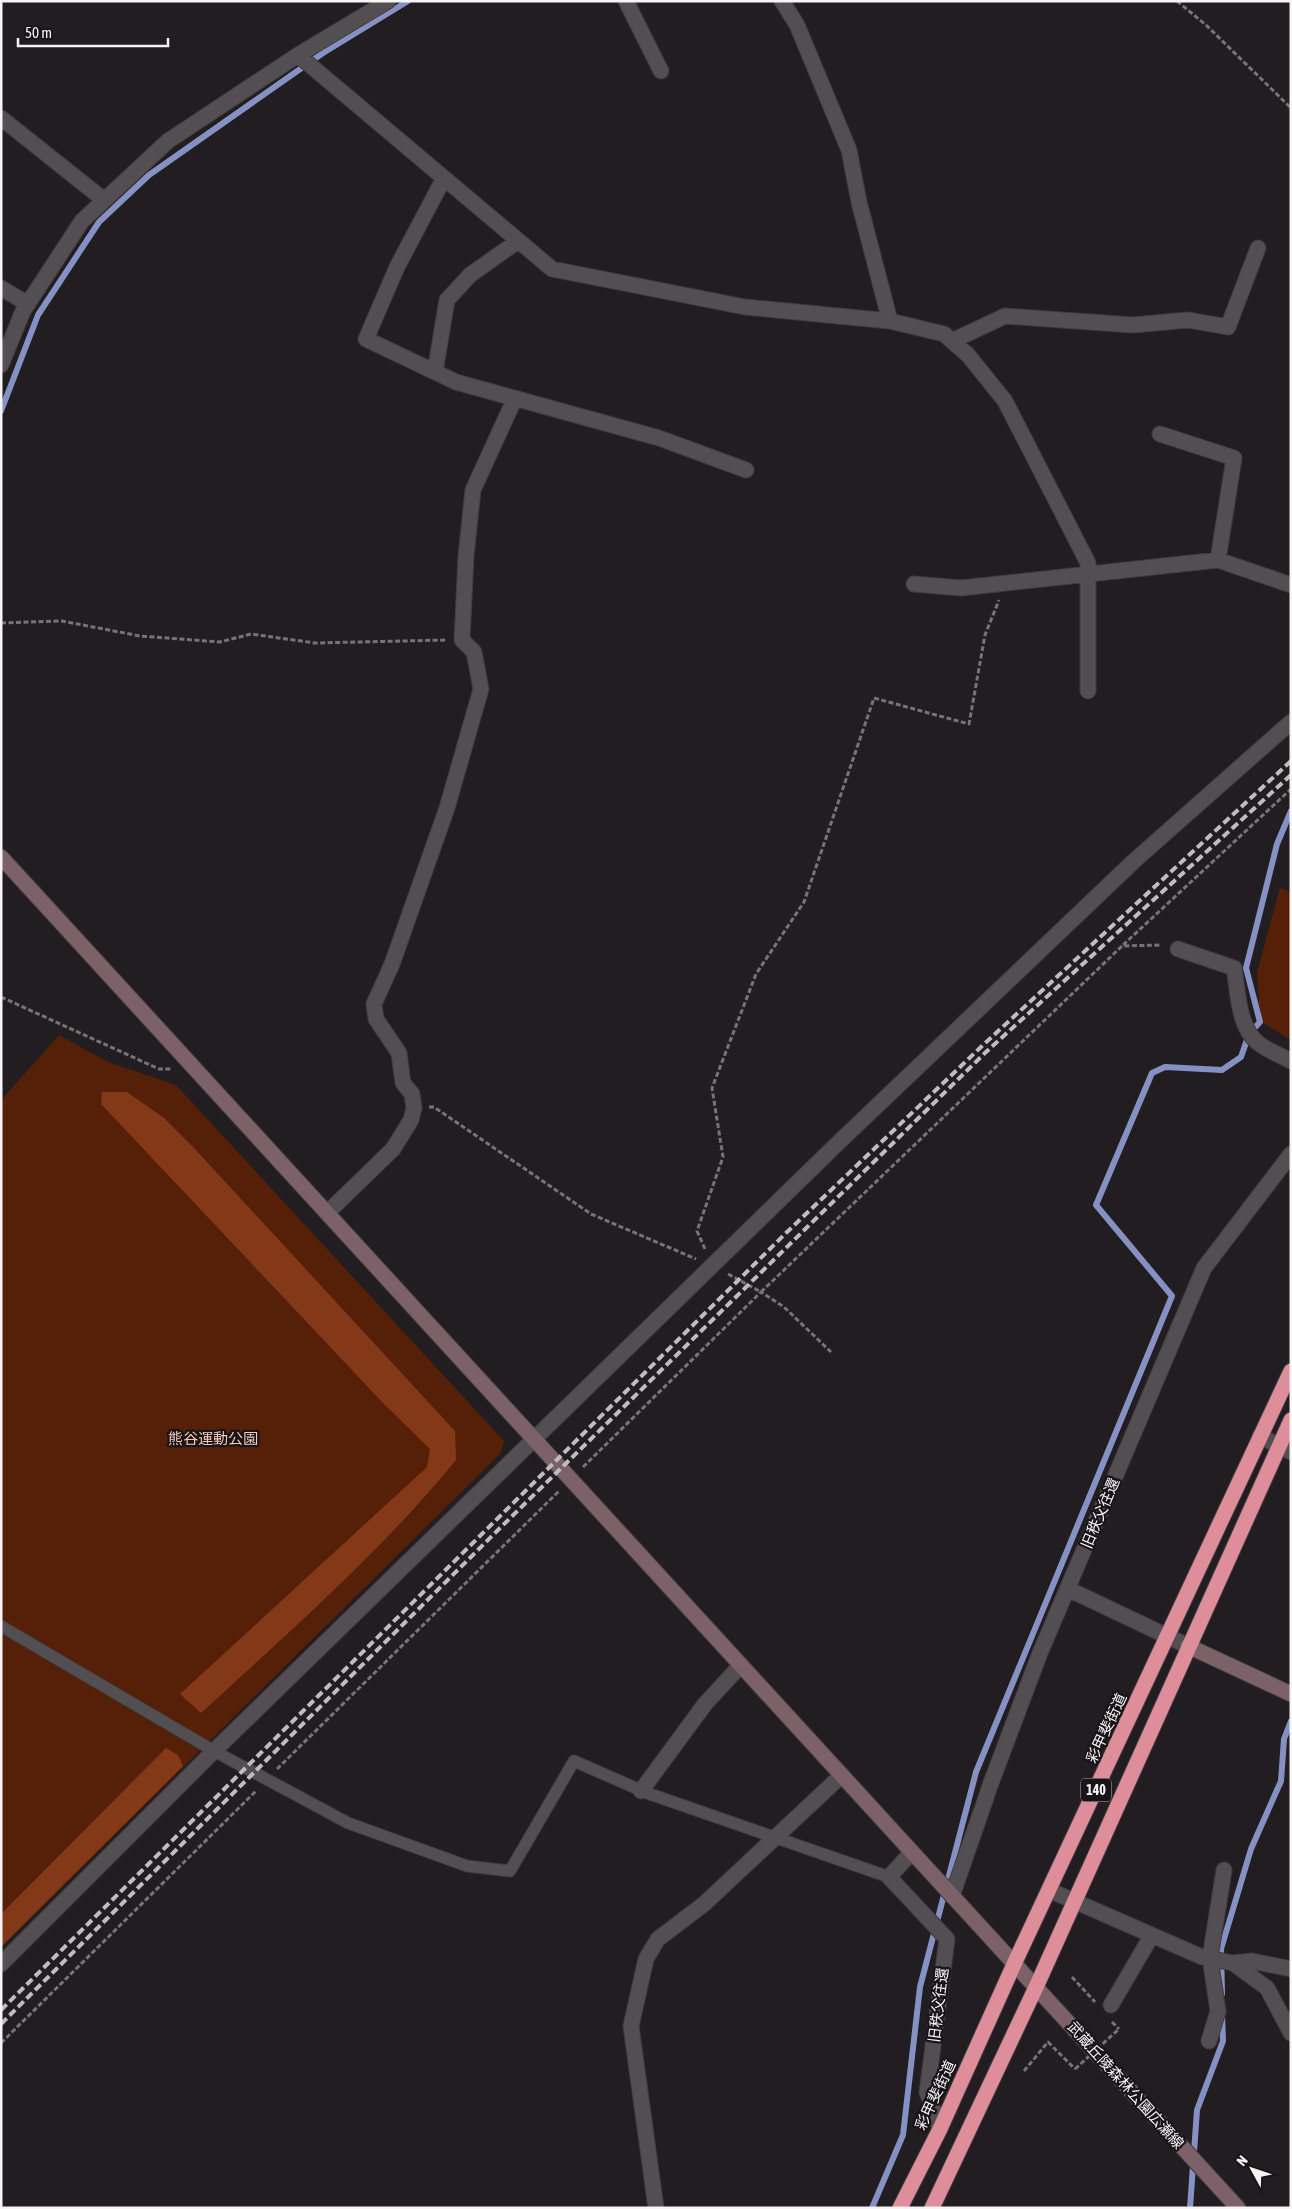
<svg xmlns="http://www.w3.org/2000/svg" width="1292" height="2209" viewBox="0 0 1292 2209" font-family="'Asap Condensed','Noto Sans JP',sans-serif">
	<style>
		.green { fill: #562008 }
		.forest { fill: #833817 }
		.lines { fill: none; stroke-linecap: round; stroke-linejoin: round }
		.stream { stroke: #8691c3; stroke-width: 6 }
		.lane-casing { stroke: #3f3b3e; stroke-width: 13 }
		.street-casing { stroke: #3f3b3e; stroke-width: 17 }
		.secondary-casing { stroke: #3f3b3e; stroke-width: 17 }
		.highway-casing { stroke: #3f3b3e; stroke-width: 17 }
		.path { stroke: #777376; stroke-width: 3; stroke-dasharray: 5 2.5; stroke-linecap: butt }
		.lane { stroke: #534e52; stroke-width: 11 }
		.street { stroke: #534e52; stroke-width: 15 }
		.secondary { stroke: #7d6168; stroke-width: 15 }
		.highway { stroke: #de8e9a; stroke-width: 15 }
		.rail { stroke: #c0bdbf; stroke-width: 4; stroke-dasharray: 8 4; stroke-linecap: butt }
		.path-bridge { stroke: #777376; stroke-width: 3; stroke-dasharray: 5 2.5; stroke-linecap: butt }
		.labels { text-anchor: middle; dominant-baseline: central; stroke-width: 4.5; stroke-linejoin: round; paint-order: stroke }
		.shield { fill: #181417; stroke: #b4b1b3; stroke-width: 1 }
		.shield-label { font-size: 14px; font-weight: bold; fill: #f7f4f6 }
		.park-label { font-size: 15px; fill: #f7c9b8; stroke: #181417 }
		.street-label { font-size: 15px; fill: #f7f4f6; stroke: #181417 }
	</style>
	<rect width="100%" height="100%" fill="#211d20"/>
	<!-- green -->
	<path class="green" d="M 1280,888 L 1291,892 L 1291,1040 L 1260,1021 L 1257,972 Z
		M 59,1035 L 108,1062 L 176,1085 L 504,1441 L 501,1453 L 1,1947 L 1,1100 Z"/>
	<!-- forest -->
	<path class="forest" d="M 102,1092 L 127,1092 L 164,1118 L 194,1148 L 455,1431 L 456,1460 C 380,1553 289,1632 201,1713 L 180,1694 L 427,1467 L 430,1449 L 384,1404 L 101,1104 Z
		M 166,1748 L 178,1755 L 183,1766 L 1,1947 L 1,1914 Z"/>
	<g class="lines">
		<!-- stream -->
		<path class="stream" d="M 1,411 L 38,315 L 99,222 L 149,175 L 323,53 L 408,1
			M 1222,1994 L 1221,1949 L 1251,1849 L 1281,1781 L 1284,1739 L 1291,1721
			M 872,2208 L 903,2135 L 920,1987 L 976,1772 L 1172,1296 L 1096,1205 L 1152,1073 L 1165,1067 L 1222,1070 L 1241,1057 L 1249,1034 L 1260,1022 L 1246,968 L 1277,844 L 1291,811
			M 1190,2208 L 1197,2110 L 1223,2041 L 1222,2014"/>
		<!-- lane casing -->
		<g class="lane-casing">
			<path id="lane" d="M 1,1626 L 214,1751 L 348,1823 L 467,1866 L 510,1871 L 574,1761 L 647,1793 L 889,1877"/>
		</g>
		<!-- street casing -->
		<g class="street-casing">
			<path id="street" d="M 626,1 L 661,71
				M 782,1 L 797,25 L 849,150 L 859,202 L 890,321
				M 298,55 L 552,269 L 745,307 L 890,321 L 944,334 L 968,355 L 1005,401 L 1088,563 L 1088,691
				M 1,118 L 104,200
				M 444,178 L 397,267 L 366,339 L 456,382 L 659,438 L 746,470
				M 1,288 L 28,304
				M 952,341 L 1005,316 L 1133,325 L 1188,320 L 1228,327 L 1258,248
				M 1,365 L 23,311 L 82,221 L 168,141 L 298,55 L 388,1
				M 435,372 L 447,300 L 470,275 L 518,241
				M 1160,434 L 1234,458 L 1218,560
				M 914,584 L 961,588 L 1218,560 L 1291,585
				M 1178,949 L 1234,968 C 1238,991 1238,1026 1257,1042 C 1266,1050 1280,1055 1291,1061
				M 327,1213 L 393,1149 L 411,1120 L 414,1108 L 412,1094 L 403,1083 L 399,1053 L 376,1019 L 374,1004 L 392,964 L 447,808 L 481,689 L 474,652 L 462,640 L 466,556 L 473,490 L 515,398
				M 1260,1436 L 1291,1452
				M 1068,1589 L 1188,1646
				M 641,1791 L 705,1704 L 741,1665
				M 912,1852 L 889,1877 L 947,1939 L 927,2092 L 940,2129
				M 1049,1890 L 1202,1957 L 1233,1963 L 1252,1961 L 1291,1969
				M 952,1896 L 991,1783 L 1040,1653 L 1204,1268 L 1291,1154
				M 1233,1963 L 1267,1988 L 1291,2033
				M 1,1964 L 214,1751 L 837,1144 L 1134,861 L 1291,722
				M 1111,2005 L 1152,1935
				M 1209,2041 L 1218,2011 L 1210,1958 L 1224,1870
				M 656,2208 L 631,2026 L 646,1959 L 658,1939 L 704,1904 L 842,1775"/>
		</g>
		<!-- secondary casing -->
		<g class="secondary-casing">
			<path id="secondary" d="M 1,857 L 1238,2208
				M 1188,1646 L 1291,1694"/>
		</g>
		<!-- highway casing -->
		<g class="highway-casing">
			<path id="highway" d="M 900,2208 L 940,2129 L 1015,1962 L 1291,1371
				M 932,2208 L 1037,1985 L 1291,1420"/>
		</g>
		<!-- path -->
		<path class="path" d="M 1177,1 L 1206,25 L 1291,108
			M 1,623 L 62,621 L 140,636 L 220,642 L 251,634 L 315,643 L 446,640
			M 1123,945 L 1291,789
			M 1,997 L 159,1069 L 172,1069
			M 429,1107 L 434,1107 L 591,1214 L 696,1259
			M 705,1249 L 697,1231 L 723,1157 L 712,1088 L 756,974 L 804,902 L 874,698 L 969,724 L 985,635 L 999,600
			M 728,1274 L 761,1292 L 1122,946 L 1161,945
			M 583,1467 L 761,1292 L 784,1307 L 831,1352
			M 277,1769 L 559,1491
			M 1072,1977 L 1095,2002
			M 1112,2022 L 1119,2029
			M 1,2043 L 257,1790
			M 1024,2071 L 1048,2042 L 1075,2069"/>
		<!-- lane -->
		<use href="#lane" class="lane"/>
		<!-- street -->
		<use href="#street" class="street"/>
		<!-- secondary -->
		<use href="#secondary" class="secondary"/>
		<!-- highway -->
		<use href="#highway" class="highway"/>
		<!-- rail -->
		<path class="rail" d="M 1,2010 L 786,1233 L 982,1046 L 1291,761
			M 1,2024 L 498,1530 L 986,1052 L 1291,775"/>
		<!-- path-bridge -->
		<path class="path-bridge" d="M 1075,2069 L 1119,2029"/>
	</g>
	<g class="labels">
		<!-- shield labels -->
		<rect class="shield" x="1081" y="1778.5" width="30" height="23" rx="4"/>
		<g class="shield-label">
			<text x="1096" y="1790">140</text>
		</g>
		<!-- park labels -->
		<g class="park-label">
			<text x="213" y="1438">熊谷運動公園</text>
		</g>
		<!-- street labels -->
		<g class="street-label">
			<text transform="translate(1100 1513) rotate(-67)">旧秩父往還</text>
			<text transform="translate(1106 1728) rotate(-65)">彩甲斐街道</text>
			<text transform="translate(938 2005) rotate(-83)">旧秩父往還</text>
			<text transform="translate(1126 2085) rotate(48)">武蔵丘陵森林公園広瀬線</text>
			<text transform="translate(935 2095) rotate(-65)">彩甲斐街道</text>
		</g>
	</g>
	<!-- border -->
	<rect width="1292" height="2209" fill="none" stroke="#f7f4f6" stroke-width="5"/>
	<!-- north arrow -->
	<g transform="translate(1252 2169) rotate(310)" stroke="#181417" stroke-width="4" paint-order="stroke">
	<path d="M0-4L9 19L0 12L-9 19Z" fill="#f7f4f6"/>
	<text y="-8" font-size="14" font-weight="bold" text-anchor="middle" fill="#f7f4f6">N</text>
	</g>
	<!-- scale -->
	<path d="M18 38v8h150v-8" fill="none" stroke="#f7f4f6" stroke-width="2.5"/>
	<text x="25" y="38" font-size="15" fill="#f7f4f6" stroke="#181417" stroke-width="4" paint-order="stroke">50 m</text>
</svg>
